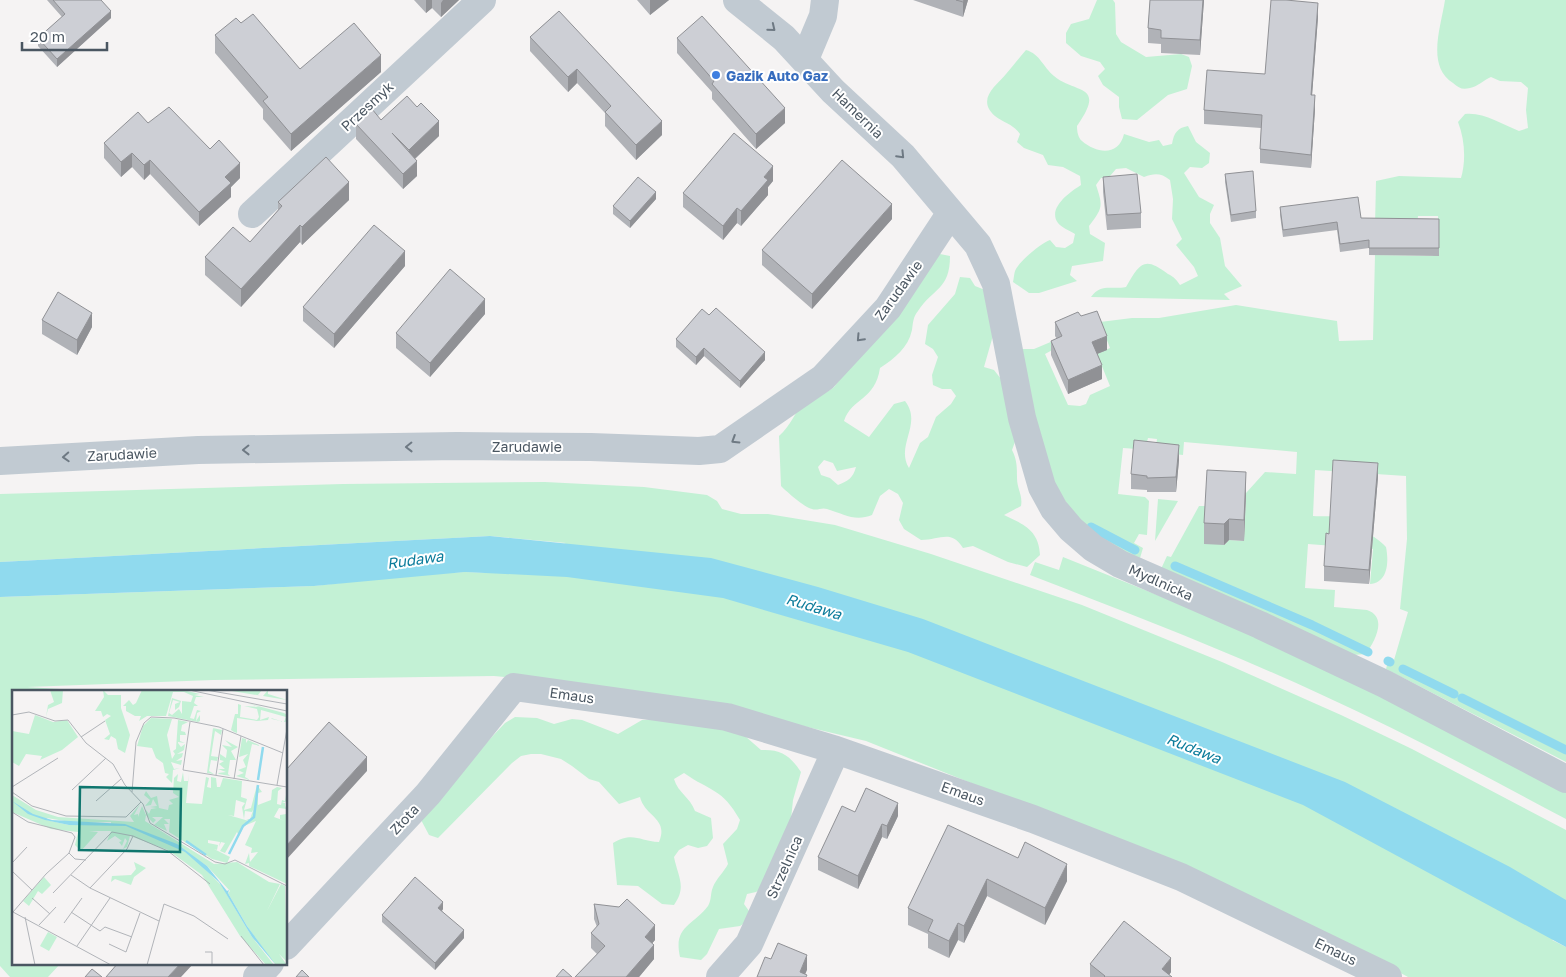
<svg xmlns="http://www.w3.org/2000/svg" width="1566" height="977" viewBox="0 0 1566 977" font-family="'Golos Text',sans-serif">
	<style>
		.green { fill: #c3f1d5; fill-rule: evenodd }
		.water { fill: #90daee }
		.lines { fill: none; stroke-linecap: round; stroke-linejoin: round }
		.stream { stroke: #90daee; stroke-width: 9 }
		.street { stroke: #c1cad2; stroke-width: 28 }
		.wall { fill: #b0b2b7 }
		.shaded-wall { fill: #909195 }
		.building { fill: #cdcfd5; stroke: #909195 }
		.oneway { stroke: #6e7983 }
		.shop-dot { fill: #3f7fe0; stroke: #fff; stroke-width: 2 }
		.labels { text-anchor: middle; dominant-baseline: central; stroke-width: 4; stroke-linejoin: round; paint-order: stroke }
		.shop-label { font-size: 14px; font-weight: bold; fill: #366cbe; stroke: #fff; text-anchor: start }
		.street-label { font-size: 14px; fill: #4a5661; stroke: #fff }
		.water-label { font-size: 15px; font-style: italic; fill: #0c7c9b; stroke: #fff }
		.inset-river { fill: none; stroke: #90daee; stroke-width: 2.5 }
		.inset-road { fill: none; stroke: #b1b4b9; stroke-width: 1 }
		.view { fill: #0f766e; fill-opacity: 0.15; stroke: #0f766e; stroke-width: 2.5 }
		.inset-edge { fill: none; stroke: #4a5661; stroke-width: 2.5 }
	</style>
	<rect width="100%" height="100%" fill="#f5f3f3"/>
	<!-- green -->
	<path class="green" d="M 1097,0 L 1113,0 L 1115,3 L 1116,34 L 1121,42 L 1146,57 L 1181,54 L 1189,57 L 1192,66 L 1187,89 L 1168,95 L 1137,120 L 1122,119 L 1119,107 L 1119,97 L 1103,85 L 1098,76 L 1105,69 L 1100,62 L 1081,56 L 1066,43 L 1066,33 L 1071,24 L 1089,19 Z
		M 1445,0 L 1566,0 L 1566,762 L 1386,669 L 1389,658 L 1394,660 L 1408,612 L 1400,609 L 1407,539 L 1406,476 L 1315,470 L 1313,516 C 1322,517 1336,515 1345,518 C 1352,521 1383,542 1386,547 C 1389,562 1388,583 1370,584 L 1373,549 L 1308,544 L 1305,588 L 1335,590 L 1334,607 L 1367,610 C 1388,617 1375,641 1366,654 L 1353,655 L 1161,569 L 1167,556 L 1171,557 L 1199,506 L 1206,506 L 1224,545 L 1229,540 L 1244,541 L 1246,493 L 1265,472 L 1296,474 L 1297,452 L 1184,442 L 1183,455 L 1155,452 L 1157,439 L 1148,438 L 1146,446 L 1137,449 L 1123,448 L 1118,494 L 1145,497 L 1149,501 L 1147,535 L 1139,534 L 1134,543 L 1143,548 L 1140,558 C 1043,524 1039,436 1022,349 L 1034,349 L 1053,341 L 1056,348 L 1045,354 L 1068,405 L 1080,406 L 1086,404 L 1090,395 L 1110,386 L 1097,354 L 1110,348 L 1100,322 L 1132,318 L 1159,318 L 1236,305 L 1337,321 L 1339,341 L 1373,340 L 1375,255 L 1433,256 L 1439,227 L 1438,216 L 1418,216 L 1417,226 L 1375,226 L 1376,181 L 1399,176 L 1461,178 C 1466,161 1465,140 1458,122 L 1465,114 C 1484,112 1501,124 1519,131 L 1528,128 L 1526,110 L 1528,88 L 1521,82 L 1500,81 L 1491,77 C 1484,80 1477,87 1470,88 C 1462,90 1459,88 1453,83 C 1426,66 1441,27 1445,0 Z
		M 1026,50 C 1040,54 1043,67 1054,76 C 1075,94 1107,83 1077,126 C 1077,131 1078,138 1082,141 C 1097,154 1119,156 1124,134 L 1149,142 L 1159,140 L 1163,146 L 1172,144 C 1174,133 1177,128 1188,126 L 1196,142 L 1210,153 L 1209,163 L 1202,168 L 1190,167 L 1184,173 L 1199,197 L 1214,205 L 1210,214 L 1210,223 L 1220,238 L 1225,266 L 1242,286 L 1224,294 L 1230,300 L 1091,297 C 1101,283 1111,290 1126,287 C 1140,263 1144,256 1168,274 C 1174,277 1176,279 1180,285 L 1198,276 L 1194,267 L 1176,245 L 1182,239 L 1172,219 L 1173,199 L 1170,180 C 1161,173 1155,173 1144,177 L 1126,168 L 1116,169 L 1110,176 L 1101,178 L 1096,185 C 1103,206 1103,208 1089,226 L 1090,234 L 1105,243 L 1103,261 L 1072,266 L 1070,275 L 1077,281 L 1039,293 L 1029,293 L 1013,282 C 1014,278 1014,272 1016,269 C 1021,260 1040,244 1050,240 L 1056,247 L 1065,248 L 1073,243 L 1075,234 C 1070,231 1061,227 1058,223 C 1047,208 1070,192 1081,185 L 1080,176 L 1063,167 L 1048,165 L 1043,155 L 1024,148 L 1017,142 L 1020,134 C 1013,124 1004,123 995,116 C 976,99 996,86 1006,74 C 1013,66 1019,58 1026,50 Z
		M 940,254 L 950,256 C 950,290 933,288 918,311 C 913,317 913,323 912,330 C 908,348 895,358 880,368 C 875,401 852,397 844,421 L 869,437 L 894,404 L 905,401 C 923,424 895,445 909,468 L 920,443 L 928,437 L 936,417 L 951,404 L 956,396 L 951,389 L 942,389 L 933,385 L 932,375 L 938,357 L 933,349 L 925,344 L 928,325 L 955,294 L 960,277 L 970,278 L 975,286 L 985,290 L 994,332 L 984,367 L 994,370 L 1001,379 L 1016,439 L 1012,450 C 1017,460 1017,467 1017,478 C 1017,489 1023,495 1021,506 L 1004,515 C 1023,524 1039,530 1040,555 L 1027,567 L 1008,562 L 973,546 L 963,548 C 951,529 940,540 921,540 L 904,529 L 899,520 L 903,503 L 898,494 L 889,489 L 880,496 L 872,515 C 855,522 844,514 827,509 C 822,507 817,511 812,509 C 804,507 787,492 781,486 L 779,436 C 791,426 794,412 806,401 C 814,394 826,395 834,387 ZM 824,460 L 833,463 L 837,471 L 856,467 C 853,478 848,481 838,485 L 830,478 L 821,475 L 818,467 Z
		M 545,482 L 644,487 L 707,495 L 717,501 L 722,509 L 741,514 L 768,514 L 835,525 L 931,554 L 1082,605 L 1222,662 L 1341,715 L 1412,749 L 1566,830 L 1566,930 L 1552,940 L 1566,947 L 1566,977 L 1408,977 L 1382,963 L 976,785 L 866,741 L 761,716 L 556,682 L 494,676 L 213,680 L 27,687 L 93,691 L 14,691 L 14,963 L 61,963 L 48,977 L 10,977 L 0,966 L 0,597 L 314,586 L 411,575 L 465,572 L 490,573 L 566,543 L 490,536 L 0,562 L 0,494 L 343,484 Z
		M 1158,499 L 1178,501 L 1155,541 Z
		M 1063,557 L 1217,619 L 1306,659 L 1566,790 L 1566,819 C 1485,776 1404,732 1320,694 C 1225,650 1128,613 1030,575 L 1035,562 L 1059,570 Z
		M 688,714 L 745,736 L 761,750 C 782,749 790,756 801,772 L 793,800 L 791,819 L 764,887 L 756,892 L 747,894 L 744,904 L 749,911 L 749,920 L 740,926 L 719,929 L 707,954 L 701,960 L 680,957 C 673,926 693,926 708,906 C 712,899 710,894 713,887 C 716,879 724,872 728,864 L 723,844 L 737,829 L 740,820 C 722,788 711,792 684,773 L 674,779 C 678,793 690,797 695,811 L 711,818 L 713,838 L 707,846 L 698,848 L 688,845 L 679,850 L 674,857 C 678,877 687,887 674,905 L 662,904 L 638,886 L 617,885 L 613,843 C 633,831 639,841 659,842 C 669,818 645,817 640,797 L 619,804 L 599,782 L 589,779 L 572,766 L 561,759 L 541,754 L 531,754 L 521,756 L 512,763 L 438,838 L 429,835 L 420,818 L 424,809 L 505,723 L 515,717 L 537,718 L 554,724 L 572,719 L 582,720 L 618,734 L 642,720 L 672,719 Z"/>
	<!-- water -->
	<path class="water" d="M 490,536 L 711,558 L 818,587 L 923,619 L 1345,782 L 1510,867 L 1566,900 L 1566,947 L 1303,805 L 908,652 L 723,598 L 567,577 L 465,572 L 314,586 L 0,597 L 0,562 Z"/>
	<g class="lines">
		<!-- stream -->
		<path class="stream" d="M 1091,527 L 1135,550
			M 1175,566 L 1312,625 L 1368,652
			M 1388,661 L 1390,662
			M 1403,669 L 1454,694
			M 1462,698 L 1566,750"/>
		<!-- street -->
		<path class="street" d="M 737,0 L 784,38 L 833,91 L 903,156 L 978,245 L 996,284 L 1022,418 L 1042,487 L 1054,509 L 1071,529 L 1093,548 L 1120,564 L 1260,625 L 1385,684 L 1566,779
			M 805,59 L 823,16 L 825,0
			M 252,214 L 482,0
			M 0,461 L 198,450 L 457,446 L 591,447 L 699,451 L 720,449 L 823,378 L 888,308 L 950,214
			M 286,946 L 428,794 L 514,687 L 727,717 L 836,750 L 1033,819 L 1181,877 L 1388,977
			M 257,977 L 270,963
			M 720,977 L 749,944 L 836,750"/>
	</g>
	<!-- wall -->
	<path class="wall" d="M 47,0 L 101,0 L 111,18 L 57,67 L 38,46 L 38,38 L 62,17 Z
		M 414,0 L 459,0 L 441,17 L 432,8 L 426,13 Z
		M 637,0 L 669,0 L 650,15 Z
		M 913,0 L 968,0 L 963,17 Z
		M 1150,0 L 1204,0 L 1200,55 L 1161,53 L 1161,44 L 1148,43 L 1148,28 Z
		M 559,11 L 662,135 L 636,160 L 605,126 L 605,113 L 577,83 L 568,92 L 530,51 L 530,37 Z
		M 1318,17 L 1312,95 L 1315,109 L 1311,168 L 1260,163 L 1260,149 L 1261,128 L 1204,124 L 1204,110 L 1265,74 Z
		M 241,23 L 300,69 L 381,72 L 291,151 L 263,119 L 263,109 L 215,53 L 215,35 Z
		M 677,38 L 785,123 L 756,149 L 712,99 L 712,92 L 677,53 Z
		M 381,120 L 439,136 L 415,159 L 417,176 L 403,189 L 356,139 L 356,124 Z
		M 148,123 L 210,149 L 240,178 L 231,187 L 231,197 L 199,226 L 150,174 L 144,180 L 132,167 L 121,177 L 104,158 L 104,143 Z
		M 1225,174 L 1256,211 L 1256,218 L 1231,222 L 1225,182 Z
		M 1103,177 L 1141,213 L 1141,228 L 1107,230 L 1103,192 Z
		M 773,181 L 768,187 L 768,195 L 741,226 L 737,223 L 723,240 L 683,207 L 683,193 Z
		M 656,199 L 630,228 L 613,214 L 613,206 Z
		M 349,200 L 302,245 L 300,242 L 241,307 L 205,275 L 205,257 L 250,242 L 278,210 L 278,202 Z
		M 1280,207 L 1361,218 L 1439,219 L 1439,256 L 1369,255 L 1369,248 L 1340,252 L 1337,230 L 1283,237 L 1280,215 Z
		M 892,219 L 812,309 L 762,265 L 762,250 Z
		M 405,266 L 334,348 L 303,321 L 303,307 Z
		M 485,314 L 430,377 L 396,348 L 396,333 Z
		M 709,315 L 765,360 L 740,388 L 704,356 L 696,365 L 676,347 L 676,339 Z
		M 1081,316 L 1107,350 L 1097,354 L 1102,379 L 1068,394 L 1051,355 L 1051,341 L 1057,339 L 1055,336 L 1055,322 Z
		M 42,320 L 92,327 L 77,355 L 42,334 Z
		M 1179,460 L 1176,492 L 1147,492 L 1147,490 L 1131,489 L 1131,474 Z
		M 1378,477 L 1369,584 L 1324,581 L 1324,566 L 1329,534 Z
		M 1246,493 L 1244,541 L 1229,540 L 1224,545 L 1204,544 L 1204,523 Z
		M 898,816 L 887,839 L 882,837 L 858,889 L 818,870 L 818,857 Z
		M 1018,858 L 1067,881 L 1045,925 L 987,896 L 964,943 L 958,940 L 949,958 L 928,948 L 928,934 L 908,925 L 908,908 Z
		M 594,904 L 655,940 L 652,943 L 654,959 L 639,977 L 575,977 L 597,954 L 591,948 L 591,933 L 597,927 L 594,919 Z
		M 443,909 L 442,911 L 464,938 L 435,970 L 382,922 L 382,915 Z
		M 1090,964 L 1171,972 L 1169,975 L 1172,977 L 1090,977 Z"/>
	<!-- shaded-wall -->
	<path class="shaded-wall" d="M 426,0 L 432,0 L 432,8 L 426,13 Z
		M 443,0 L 459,0 L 441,17 L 441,3 Z
		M 650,0 L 669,0 L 650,15 Z
		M 964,0 L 968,0 L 963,17 L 963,2 Z
		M 1203,0 L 1204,0 L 1200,55 L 1200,40 Z
		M 1318,3 L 1318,17 L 1311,109 L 1311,95 Z
		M 111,11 L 111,18 L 57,67 L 57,59 Z
		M 381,55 L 381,72 L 291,151 L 291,134 Z
		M 577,69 L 577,83 L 568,92 L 568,77 Z
		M 1315,95 L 1315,109 L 1311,168 L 1311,155 Z
		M 785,108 L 785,123 L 756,149 L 756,134 Z
		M 439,121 L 439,136 L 409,164 L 409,150 Z
		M 662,121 L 662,135 L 636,160 L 636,145 Z
		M 132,153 L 132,167 L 121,177 L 121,162 Z
		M 150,160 L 150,174 L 144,180 L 144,165 Z
		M 417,161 L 417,176 L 403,189 L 403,174 Z
		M 240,163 L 240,178 L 231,187 L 231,197 L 199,226 L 199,212 L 225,177 Z
		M 773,166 L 773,181 L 768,187 L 768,195 L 741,226 L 741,211 L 764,177 Z
		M 349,182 L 349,200 L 302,245 L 302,227 Z
		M 656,192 L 656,199 L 630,228 L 630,221 Z
		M 892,204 L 892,219 L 812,309 L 812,294 Z
		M 737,208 L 737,223 L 723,240 L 723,226 Z
		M 300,225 L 300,242 L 241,307 L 241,289 Z
		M 405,251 L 405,266 L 334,348 L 334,334 Z
		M 485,299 L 485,314 L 430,377 L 430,363 Z
		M 92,313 L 92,327 L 77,355 L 77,340 Z
		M 1107,336 L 1107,350 L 1092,356 L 1092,342 Z
		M 704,348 L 704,356 L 696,365 L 696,357 Z
		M 765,352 L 765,360 L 740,388 L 740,381 Z
		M 1102,365 L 1102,379 L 1068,394 L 1068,380 Z
		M 1179,445 L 1179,460 L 1176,492 L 1176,477 Z
		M 1378,463 L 1378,477 L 1369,584 L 1369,570 Z
		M 1246,472 L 1246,493 L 1244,541 L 1244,520 Z
		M 1229,519 L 1229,540 L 1224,545 L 1224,524 Z
		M 367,757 L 367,771 L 286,860 L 286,846 Z
		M 898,803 L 898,816 L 887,839 L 887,826 Z
		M 882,824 L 882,837 L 858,889 L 858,876 Z
		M 1067,864 L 1067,881 L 1045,925 L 1045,908 Z
		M 987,879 L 987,896 L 964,943 L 964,926 Z
		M 443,902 L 443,909 L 438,916 L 438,908 Z
		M 958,923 L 958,940 L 949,958 L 949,941 Z
		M 655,925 L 655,940 L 645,952 L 645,937 Z
		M 464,930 L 464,938 L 435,970 L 435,963 Z
		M 654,945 L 654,959 L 639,977 L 626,977 Z
		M 807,955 L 807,970 L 804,977 L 800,972 Z
		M 1171,958 L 1171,972 L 1168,977 L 1162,969 Z
		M 181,963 L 194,963 L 181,977 L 168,977 Z"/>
	<!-- building -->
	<path class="building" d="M 53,0 L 101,0 L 111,11 L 57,59 L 38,38 L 65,14 Z
		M 956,0 L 964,0 L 963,2 Z
		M 1150,0 L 1203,0 L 1200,40 L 1161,38 L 1161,30 L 1148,28 Z
		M 1271,0 L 1286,0 L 1318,3 L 1311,95 L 1315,95 L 1311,155 L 1260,149 L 1262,115 L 1204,110 L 1207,70 L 1265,74 Z
		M 559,11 L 662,121 L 636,145 L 605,112 L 611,106 L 577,69 L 568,77 L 530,37 Z
		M 253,14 L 300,69 L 354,23 L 381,55 L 291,134 L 263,101 L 268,97 L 215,35 L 236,18 L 241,23 Z
		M 702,16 L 785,108 L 756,134 L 712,84 L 714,81 L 677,38 Z
		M 407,96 L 417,107 L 421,103 L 439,121 L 409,150 L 392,133 L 417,161 L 403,174 L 356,124 L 372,109 L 381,120 Z
		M 169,107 L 210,149 L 219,140 L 240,163 L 225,177 L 231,183 L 199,212 L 150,160 L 144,165 L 132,153 L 121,162 L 104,143 L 138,112 L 148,123 Z
		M 734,133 L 773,166 L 764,177 L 768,180 L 741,211 L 737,208 L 723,226 L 683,193 Z
		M 326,157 L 349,182 L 302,227 L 300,225 L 241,289 L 205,257 L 233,227 L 250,242 L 282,206 L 278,202 Z
		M 842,160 L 892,204 L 812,294 L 762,250 Z
		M 1253,171 L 1256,211 L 1231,215 L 1225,174 Z
		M 1137,174 L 1141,213 L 1107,215 L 1103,177 Z
		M 638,177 L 656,192 L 630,221 L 613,206 Z
		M 1358,197 L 1361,218 L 1439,219 L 1439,248 L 1369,248 L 1369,240 L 1340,244 L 1337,222 L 1283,230 L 1280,207 Z
		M 374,225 L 405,251 L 334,334 L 303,307 Z
		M 450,269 L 485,299 L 430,363 L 396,333 Z
		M 58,292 L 92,313 L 77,340 L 42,320 Z
		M 716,308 L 765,352 L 740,381 L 704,348 L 696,357 L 676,339 L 702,309 L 709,315 Z
		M 1097,311 L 1107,336 L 1092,342 L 1102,365 L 1068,380 L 1051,341 L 1062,336 L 1055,322 L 1078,312 L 1081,316 Z
		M 1134,440 L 1179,445 L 1176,477 L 1147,478 L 1147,476 L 1131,474 Z
		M 1333,460 L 1378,463 L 1369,570 L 1324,566 L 1326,533 L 1329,534 Z
		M 1207,470 L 1246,472 L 1244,520 L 1229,519 L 1224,524 L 1204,523 Z
		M 329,722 L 367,757 L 286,846 L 286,770 Z
		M 866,788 L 898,803 L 887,826 L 882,824 L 858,876 L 818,857 L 842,806 L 855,812 Z
		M 948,825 L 1018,858 L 1025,842 L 1067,864 L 1045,908 L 987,879 L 964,926 L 958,923 L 949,941 L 928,931 L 933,920 L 908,908 Z
		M 415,877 L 443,902 L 438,908 L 464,930 L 435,963 L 382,915 Z
		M 627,899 L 655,925 L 645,937 L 654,945 L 626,977 L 575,977 L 605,946 L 591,933 L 599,924 L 594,904 L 619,907 Z
		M 1124,921 L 1171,958 L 1162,969 L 1172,977 L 1104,977 L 1105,976 L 1090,964 Z
		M 778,943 L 807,955 L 800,972 L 807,975 L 806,977 L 757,977 L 765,957 L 771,959 Z
		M 118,963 L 181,963 L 168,977 L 106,977 Z
		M 92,969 L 102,977 L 85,977 Z
		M 563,969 L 572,977 L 556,977 Z
		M 302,970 L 309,977 L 296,977 Z"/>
	<!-- one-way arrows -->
	<defs><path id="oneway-chevron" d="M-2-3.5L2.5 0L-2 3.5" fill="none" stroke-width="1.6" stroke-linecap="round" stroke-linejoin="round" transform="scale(1.25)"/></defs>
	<g class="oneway">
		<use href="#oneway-chevron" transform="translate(772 28) rotate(39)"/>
		<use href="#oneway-chevron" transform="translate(901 155) rotate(46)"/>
		<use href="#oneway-chevron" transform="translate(860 338) rotate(133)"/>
		<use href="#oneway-chevron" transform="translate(735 440) rotate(148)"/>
		<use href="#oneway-chevron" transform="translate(409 447) rotate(179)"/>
		<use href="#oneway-chevron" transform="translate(246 450) rotate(179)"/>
		<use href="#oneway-chevron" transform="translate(66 457) rotate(177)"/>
	</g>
	<!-- markers -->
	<circle class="shop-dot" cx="716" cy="75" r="5"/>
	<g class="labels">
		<!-- shop labels -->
		<g class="shop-label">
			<text x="726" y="75">Gazik Auto Gaz</text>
		</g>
		<!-- street labels -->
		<g class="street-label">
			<text transform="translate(367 106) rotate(-43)">Przesmyk</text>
			<text transform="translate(858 113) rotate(44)">Hamernia</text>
			<text transform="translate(898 290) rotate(-54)">Zarudawie</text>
			<text x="527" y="446">Zarudawie</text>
			<text transform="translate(122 454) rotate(-3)">Zarudawie</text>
			<text transform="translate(1161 582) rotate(24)">Mydlnicka</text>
			<text transform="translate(572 695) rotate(8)">Emaus</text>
			<text transform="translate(963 793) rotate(20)">Emaus</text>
			<text transform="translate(404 819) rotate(-47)">Złota</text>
			<text transform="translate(784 867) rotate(-66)">Strzelnica</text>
			<text transform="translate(1336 951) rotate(26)">Emaus</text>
		</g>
		<!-- water labels -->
		<g class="water-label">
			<text transform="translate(415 559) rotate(-8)">Rudawa</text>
			<text transform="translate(814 606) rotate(17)">Rudawa</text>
			<text transform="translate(1194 748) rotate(22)">Rudawa</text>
		</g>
	</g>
	<!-- overview -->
	<g transform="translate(12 690)">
		<rect width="275" height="275" fill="#f5f3f3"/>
		<path d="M 38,0 L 51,0 L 50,13 L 36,19 L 34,27 L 36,15 L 42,12 ZM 91,0 L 96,5 L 109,5 L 109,18 L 118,45 L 113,63 L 106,59 L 104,49 L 99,46 L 97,50 L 92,49 L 98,44 L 93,30 L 99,26 L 95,24 L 91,27 L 89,21 L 83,21 L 92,7 ZM 130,0 L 171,0 L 188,4 L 182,5 L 192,7 L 184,7 L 182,13 L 186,16 L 182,16 L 178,28 L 182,29 L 185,20 L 189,21 L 185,23 L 184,31 L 188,25 L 188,31 L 186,32 L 156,26 L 160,8 L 169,11 L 167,17 L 163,20 L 163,14 L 168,12 L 161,10 L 157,23 L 160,25 L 167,19 L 170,24 L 170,11 L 179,12 L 181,6 L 172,2 L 161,2 L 154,26 L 135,26 L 127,31 L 129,26 L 123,26 L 114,21 L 114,16 L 111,16 L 117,10 L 121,15 L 124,13 ZM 231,0 L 250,0 L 246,5 L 251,6 L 256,0 L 256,4 L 275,10 L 220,1 ZM 235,13 L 272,23 L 275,25 L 275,31 L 273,32 L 260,29 L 259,28 L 272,32 L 274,27 L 249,20 L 248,30 L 257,27 L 256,30 L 245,31 L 225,28 L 225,43 L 222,42 L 219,40 L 223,24 L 226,24 L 226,14 L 229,15 L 228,27 L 245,30 L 247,27 L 245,19 L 232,16 L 247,17 ZM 23,25 L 41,32 L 55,30 L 66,47 L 50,60 L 28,70 L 30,66 L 14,64 L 7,76 L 0,72 L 0,41 L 17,44 ZM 139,28 L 160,29 L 155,45 L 160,69 L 163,64 L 161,61 L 164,59 L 166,30 L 176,32 L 170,35 L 169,41 L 173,42 L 174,45 L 168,45 L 168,51 L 173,53 L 166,52 L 166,53 L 169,57 L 173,54 L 172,60 L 165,64 L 171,63 L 170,67 L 164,71 L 170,70 L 169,75 L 159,72 L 162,79 L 168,78 L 161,80 L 160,93 L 154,87 L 157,84 L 153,83 L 151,73 L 144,68 L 140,58 L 125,56 L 131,36 ZM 192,36 L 210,40 L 209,45 L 203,41 L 199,66 L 206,67 L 205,71 L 199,70 L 197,81 L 202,84 L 195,83 L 201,38 ZM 230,48 L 234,49 L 234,53 L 236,50 L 249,56 L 240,54 L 233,87 L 238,90 L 224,86 L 232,83 L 226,80 L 234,77 L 231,70 L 236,64 L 227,67 ZM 213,50 L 226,57 L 219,61 L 224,70 L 218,70 L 216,84 L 218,86 L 207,84 L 206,83 L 214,82 L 206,79 L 213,79 L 207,74 L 212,71 L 208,70 L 208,64 L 214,68 L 215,60 L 210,55 L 220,57 ZM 171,82 L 172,91 L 176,91 L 177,84 L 174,113 L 190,114 L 194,87 L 197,88 L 195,97 L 199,98 L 199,87 L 204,88 L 205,97 L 208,97 L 211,88 L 230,91 L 229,107 L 235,109 L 232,120 L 239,118 L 245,95 L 250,102 L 246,103 L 246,115 L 259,110 L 260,100 L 265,97 L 270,98 L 266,101 L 265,114 L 269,115 L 270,110 L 273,111 L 274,105 L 275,111 L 270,113 L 273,113 L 273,118 L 275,113 L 275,119 L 267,118 L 262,127 L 273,131 L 268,129 L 268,125 L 274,124 L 275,129 L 275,194 L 237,176 L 237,173 L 233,174 L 237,163 L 238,172 L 246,162 L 239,163 L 240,158 L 233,155 L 244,131 L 232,136 L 227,146 L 225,142 L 213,163 L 208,161 L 213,153 L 209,152 L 207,157 L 208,152 L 196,150 L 196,153 L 206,155 L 205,160 L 202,159 L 218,167 L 215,173 L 200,169 L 157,142 L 158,129 L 152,129 L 157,134 L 152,134 L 155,141 L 142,135 L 151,127 L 140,127 L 144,130 L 141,133 L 134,125 L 133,131 L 202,174 L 225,172 L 257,192 L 268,194 L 255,221 L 269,194 L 273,196 L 275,272 L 267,264 L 275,275 L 264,275 L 259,269 L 235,236 L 216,203 L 218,201 L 195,176 L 180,166 L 209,195 L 240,247 L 262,275 L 254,275 L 228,246 L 190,185 L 156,160 L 118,146 L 115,157 L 111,159 L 115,151 L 113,148 L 110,156 L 107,152 L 110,151 L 103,146 L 95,151 L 99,141 L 77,141 L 86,142 L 69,161 L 63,155 L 66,142 L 39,139 L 0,122 L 0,105 L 24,120 L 46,127 L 122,132 L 118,126 L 128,114 L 122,125 L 126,124 L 126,127 L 130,116 L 134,125 L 134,120 L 137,124 L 139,119 L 145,118 L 138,117 L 145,116 L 141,109 L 139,115 L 133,116 L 138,110 L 132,105 L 134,101 L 139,108 L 145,106 L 147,118 L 156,120 L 157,115 L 161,114 L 157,110 L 167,107 L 161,103 L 162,88 L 166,84 L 165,91 L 169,92 ZM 224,110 L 233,113 L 230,117 L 232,129 L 233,121 L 240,122 L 242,118 L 238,129 L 234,129 L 237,130 L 241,125 L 237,131 L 216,125 L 222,126 ZM 35,128 L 64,133 L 99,132 L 99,134 L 57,135 L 34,130 ZM 122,172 L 134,178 L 122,187 L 119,195 L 103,189 L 99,192 L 100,186 L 119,185 L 124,179 ZM 32,187 L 39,195 L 30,204 L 26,201 L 17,216 L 11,211 ZM 36,242 L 45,247 L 37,261 L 28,256 Z" fill="#c3f1d5" fill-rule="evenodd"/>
		<path d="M 0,111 L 21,124 L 40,130 L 113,134 L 165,154 L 195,176 L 215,201 L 217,200 L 216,203 L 235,236 L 264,275 L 240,247 L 207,192 L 173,162 L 114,136 L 57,135 L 33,130 L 16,124 Z" fill="#90daee"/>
		<path class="inset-river" d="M 246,90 L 251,57M 174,151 L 194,165M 217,164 L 231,136 L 242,127 L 246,95"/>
		<path class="inset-road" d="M 177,0 L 275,21M 194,0 L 275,14M 0,25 L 17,22 L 43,31 L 56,30 L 74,53 L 101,74 L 113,95 L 131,114 L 138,133 L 203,172 L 213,174 L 223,170 L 275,196M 178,32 L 171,80 L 275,97M 69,47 L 93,31M 204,85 L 211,39M 222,89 L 229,46M 265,95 L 275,39M 0,97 L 46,68M 60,100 L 94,68M 0,102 L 20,116 L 54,126 L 114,127 L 129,112M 120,102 L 124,52 L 132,33 L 139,27 L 162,28 L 207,37 L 271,63M 84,111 L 109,89M 0,122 L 16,132 L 60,143 L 63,147 L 57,163 L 34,184 L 1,222M 57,163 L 63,169 L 74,170M 0,173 L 15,157M 0,181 L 20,200M 59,185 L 78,198 L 147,231M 78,198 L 115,159 L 121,146M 41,203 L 100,142 L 121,146 L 156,161 L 198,194M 20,208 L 38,224M 1,222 L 99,275M 59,222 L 88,241 L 93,237 L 120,247M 13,227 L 23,275M 52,233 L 70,208M 27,235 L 44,217M 229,246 L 252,275M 97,254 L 114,262 L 128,223M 65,256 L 98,208M 193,262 L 200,262 L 200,275M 135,275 L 152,214 L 182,226 L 216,249"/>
		<path class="view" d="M 68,97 L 169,99 L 168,162 L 67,160 Z"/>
		<rect width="275" height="275" class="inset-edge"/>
	</g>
	<!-- scale -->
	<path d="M22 42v8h85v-8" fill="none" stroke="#4a5661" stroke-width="2.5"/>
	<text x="30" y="42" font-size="15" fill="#4a5661" stroke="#ffffff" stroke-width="4" paint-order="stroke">20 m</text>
</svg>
